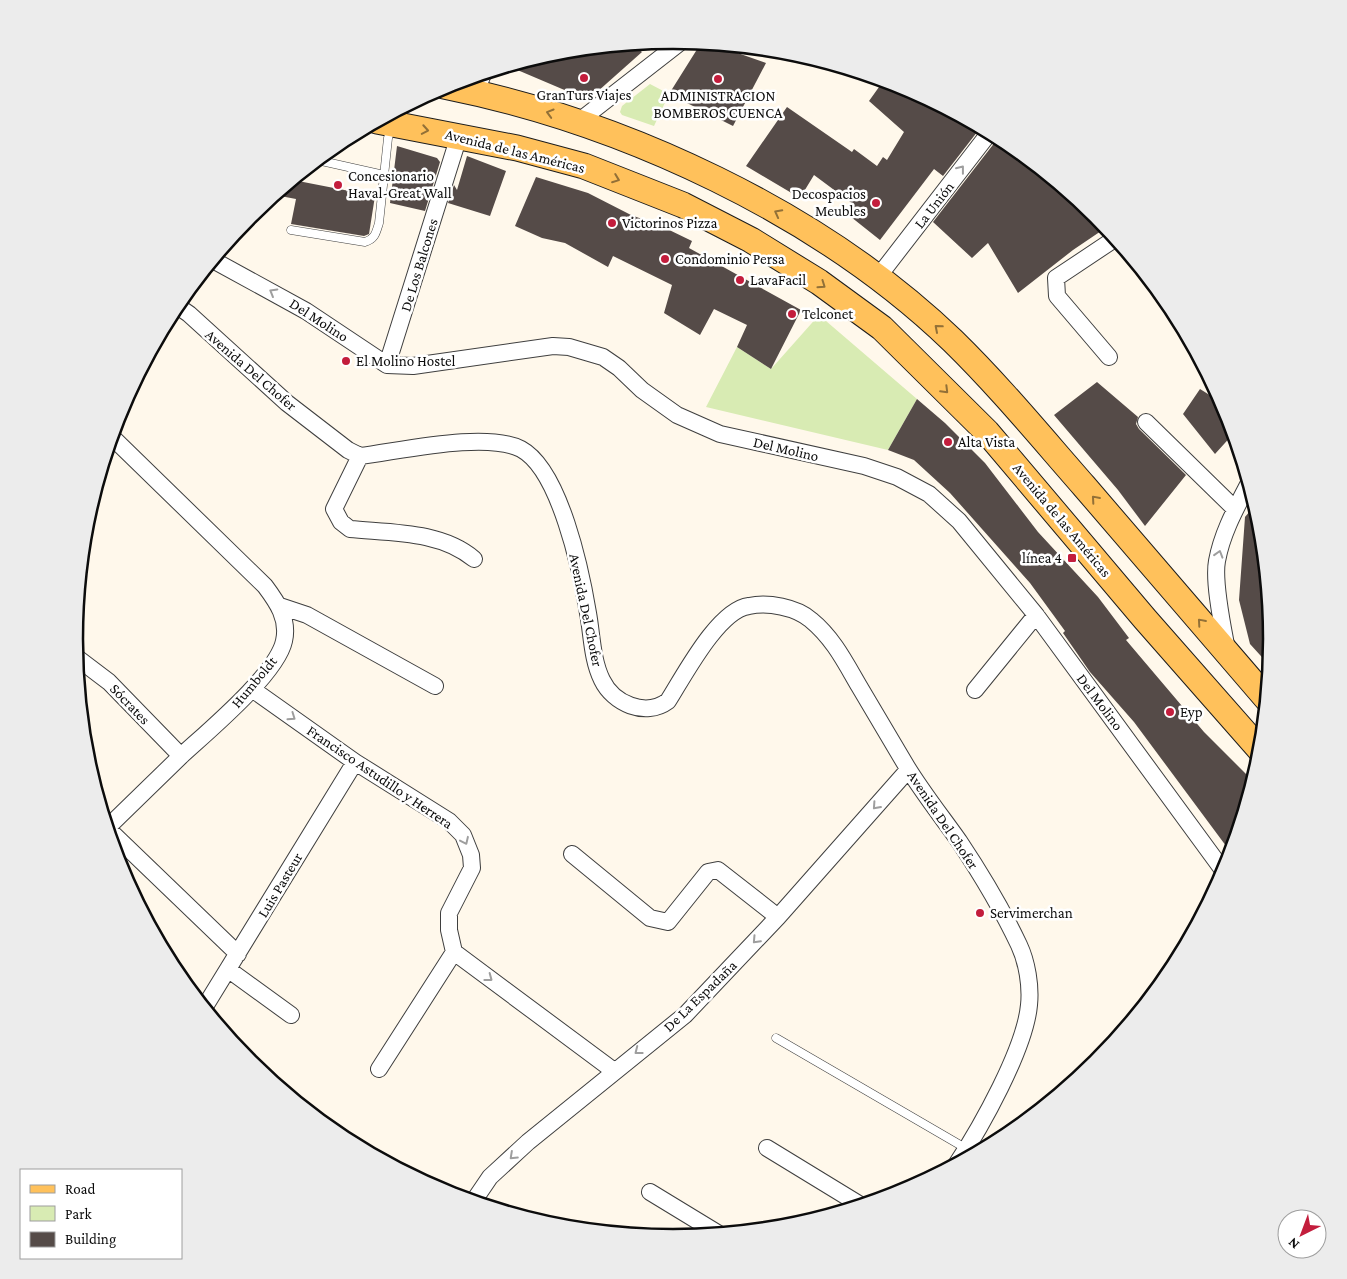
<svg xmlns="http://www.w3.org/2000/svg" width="1347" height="1279" viewBox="0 0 1347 1279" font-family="'Crimson Pro',serif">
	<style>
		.green { fill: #d8ebb3 }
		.building { fill: #554b48 }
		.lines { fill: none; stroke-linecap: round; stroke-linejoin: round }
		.service-casing { stroke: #3f3f3f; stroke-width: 9 }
		.minor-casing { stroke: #3f3f3f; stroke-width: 18 }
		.primary-casing { stroke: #1d1d1d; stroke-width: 27 }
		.service { stroke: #fff; stroke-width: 8 }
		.minor { stroke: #fff; stroke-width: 16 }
		.primary { stroke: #ffc15b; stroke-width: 25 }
		.oneway { stroke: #927037 }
		.oneway2 { stroke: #9e9e9e }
		.poi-dot { fill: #c31d3c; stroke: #fff; stroke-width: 2 }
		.labels { text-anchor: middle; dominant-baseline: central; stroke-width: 5; stroke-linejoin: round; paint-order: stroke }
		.poi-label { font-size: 15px; fill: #0c0c0c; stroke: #fff; text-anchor: start }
		.street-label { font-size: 15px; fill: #0c0c0c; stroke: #fff }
		.rim { fill: none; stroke: #0c0c0c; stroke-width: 2.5 }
	</style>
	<rect width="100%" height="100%" fill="#fff8eb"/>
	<!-- green -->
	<path class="green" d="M 650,84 L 669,94 L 654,126 L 622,115 L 620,112 L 622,106 Z
		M 819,315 L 917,399 L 888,450 L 706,407 L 737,347 L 771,369 Z"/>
	<!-- building -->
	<path class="building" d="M 701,43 L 712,44 L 766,63 L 733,126 L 669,94 Z
		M 632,44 L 642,52 L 588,100 L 508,66 L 557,51 Z
		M 884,80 L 903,86 L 981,127 L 943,176 L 934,169 L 880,240 L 846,213 L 853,204 L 814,175 L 800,198 L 746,166 L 787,107 L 852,152 L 854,149 L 877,166 L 883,157 L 887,160 L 904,132 L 869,101 Z
		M 999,137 L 1098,216 L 1107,227 L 1073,250 L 1018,293 L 988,243 L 972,258 L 933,222 Z
		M 397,146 L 437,158 L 440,162 L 425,211 L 390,203 Z
		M 467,156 L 506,171 L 490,216 L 448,203 L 454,185 L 457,190 Z
		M 536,177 L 588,193 L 631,215 L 661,226 L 692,241 L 689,248 L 801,310 L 771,369 L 737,347 L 747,325 L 714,309 L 700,335 L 664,313 L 672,285 L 613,256 L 608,267 L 565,243 L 542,238 L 515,226 Z
		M 293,180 L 375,196 L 369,234 L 364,236 L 291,224 L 296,199 L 275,195 Z
		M 1097,382 L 1138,417 L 1136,424 L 1139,429 L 1186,475 L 1145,526 L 1118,490 L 1054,415 Z
		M 1200,389 L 1224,404 L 1234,433 L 1215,454 L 1183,414 Z
		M 917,399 L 945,423 L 985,463 L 1038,532 L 1098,597 L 1129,638 L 1126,640 L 1204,732 L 1254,782 L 1232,854 L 1134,722 L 1090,672 L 1063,633 L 1065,631 L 1030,583 L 950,493 L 914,460 L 888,450 Z
		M 1256,504 L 1262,523 L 1273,640 L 1270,666 L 1250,644 L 1239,600 L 1245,517 Z"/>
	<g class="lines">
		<!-- service casing -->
		<g class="service-casing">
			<path id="service" d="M 317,160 L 384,175
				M 291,230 L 365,242 C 375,239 376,233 379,223 L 388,138 L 392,126
				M 776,1038 L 967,1149"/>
		</g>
		<!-- minor casing -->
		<g class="minor-casing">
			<path id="minor" d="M 476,92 L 483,74
				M 578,122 L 682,41
				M 213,260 L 306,311 L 387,365 L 413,366 L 553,346 L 569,347 L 603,357 L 619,368 L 642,390 L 677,415 L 720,434 L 864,466 L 897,477 L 929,494 L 959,521 L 1036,615 L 1225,873
				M 878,277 L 990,132
				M 176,305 L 189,314 L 287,403 L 348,450 L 360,456 C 401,451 486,431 521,449 C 560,470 581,571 588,613 C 592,635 592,660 602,680 C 613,703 645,718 668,701 C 684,676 718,610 749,606 C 768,602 796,607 811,620 C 833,638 845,662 859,686 C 875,713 891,740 907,767 C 923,793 942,817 959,841 C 981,874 1002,909 1019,945 C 1027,962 1031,986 1029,1005 C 1025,1049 981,1127 956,1165
				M 1109,357 L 1057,296 L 1056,278 L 1116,238
				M 387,365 L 459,136
				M 1146,422 L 1235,509
				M 360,456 L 334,509 L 341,522 L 350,529 C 392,533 441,531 474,559
				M 280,606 L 307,615 L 435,686
				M 1227,650 C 1223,628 1213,582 1217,561 C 1222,533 1236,508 1249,483
				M 76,657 L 109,682 L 181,756
				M 252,689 L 355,762 L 449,821 L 463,835 L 471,855 L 472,868 L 449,913 L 449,930 L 454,952 L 614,1071
				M 975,690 L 1036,615
				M 107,828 C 132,804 156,780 181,756 C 207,732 277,674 284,641 C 289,619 277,602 265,586 L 112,437
				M 108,829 L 238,954
				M 572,854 L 650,918 L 668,922 L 708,872 L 718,870 L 778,917
				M 229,970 L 291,1015
				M 204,1008 L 355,762
				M 379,1069 L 454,952
				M 767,1148 L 862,1206
				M 650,1192 L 719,1234
				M 473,1202 L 490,1177 L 528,1142 L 685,1015 L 778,917 L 908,770"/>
		</g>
		<!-- primary casing -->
		<g class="primary-casing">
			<path id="primary" d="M 444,86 C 624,122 820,213 953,341 C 1000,387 1041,437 1084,486 C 1145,557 1206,628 1267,699
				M 377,121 L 517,148 L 584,166 L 683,205 L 751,240 L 819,282 L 882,328 L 987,432 L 1145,619 L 1262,752"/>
		</g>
		<!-- service -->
		<use href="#service" class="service"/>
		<!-- minor -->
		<use href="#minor" class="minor"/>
		<!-- primary -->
		<use href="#primary" class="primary"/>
	</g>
	<!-- one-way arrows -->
	<defs><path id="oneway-chevron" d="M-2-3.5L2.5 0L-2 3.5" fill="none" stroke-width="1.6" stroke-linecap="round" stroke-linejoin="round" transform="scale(1.25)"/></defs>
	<g class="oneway">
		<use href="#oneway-chevron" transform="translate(550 113) rotate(-164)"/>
		<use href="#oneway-chevron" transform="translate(425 130) rotate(10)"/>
		<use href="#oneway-chevron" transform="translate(616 179) rotate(21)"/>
		<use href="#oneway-chevron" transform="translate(778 213) rotate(-152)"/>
		<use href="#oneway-chevron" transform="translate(822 285) rotate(35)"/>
		<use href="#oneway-chevron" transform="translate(938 328) rotate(-139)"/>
		<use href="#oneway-chevron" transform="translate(945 390) rotate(45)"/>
		<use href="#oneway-chevron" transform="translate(1095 499) rotate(-131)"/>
		<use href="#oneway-chevron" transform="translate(1201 622) rotate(-131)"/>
	</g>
	<g class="oneway2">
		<use href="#oneway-chevron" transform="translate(961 169) rotate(-52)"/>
		<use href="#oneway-chevron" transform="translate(273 292) rotate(-150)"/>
		<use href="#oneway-chevron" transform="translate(1219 554) rotate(-73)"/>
		<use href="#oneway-chevron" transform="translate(292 717) rotate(35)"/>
		<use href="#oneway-chevron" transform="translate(876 806) rotate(132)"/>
		<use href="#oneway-chevron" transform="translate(465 841) rotate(65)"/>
		<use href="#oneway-chevron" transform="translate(756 940) rotate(133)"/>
		<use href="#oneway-chevron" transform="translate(489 978) rotate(37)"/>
		<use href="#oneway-chevron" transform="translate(638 1051) rotate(142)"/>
		<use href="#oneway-chevron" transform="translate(513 1156) rotate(137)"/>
	</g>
	<!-- markers -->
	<g class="poi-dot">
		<circle cx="584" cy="78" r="5"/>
		<circle cx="718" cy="79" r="5"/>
		<circle cx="338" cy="185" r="5"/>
		<circle cx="876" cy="203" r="5"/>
		<circle cx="612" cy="223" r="5"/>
		<circle cx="665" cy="259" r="5"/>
		<circle cx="740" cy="280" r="5"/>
		<circle cx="792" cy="314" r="5"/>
		<circle cx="346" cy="361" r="5"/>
		<circle cx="948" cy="442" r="5"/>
		<rect x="1067" y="553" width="10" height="10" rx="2.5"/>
		<circle cx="1170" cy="712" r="5"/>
		<circle cx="980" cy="913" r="5"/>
	</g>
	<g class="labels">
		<!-- poi labels -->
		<g class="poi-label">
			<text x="584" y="95" text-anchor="middle">GranTurs Viajes</text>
			<text x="718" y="96" text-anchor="middle">ADMINISTRACION<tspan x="718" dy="17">BOMBEROS CUENCA</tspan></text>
			<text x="348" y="176">Concesionario<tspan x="348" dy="17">Haval-Great Wall</tspan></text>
			<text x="866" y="194" text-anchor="end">Decospacios<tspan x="866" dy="17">Meubles</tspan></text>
			<text x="622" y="223">Victorinos Pizza</text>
			<text x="675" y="259">Condominio Persa</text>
			<text x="750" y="280">LavaFacil</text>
			<text x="802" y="314">Telconet</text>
			<text x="356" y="361">El Molino Hostel</text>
			<text x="958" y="442">Alta Vista</text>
			<text x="1062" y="558" text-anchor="end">línea 4</text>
			<text x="1180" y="712">Eyp</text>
			<text x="990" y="913">Servimerchan</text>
		</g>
		<!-- street labels -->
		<g class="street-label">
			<text transform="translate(515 151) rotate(14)">Avenida de las Américas</text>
			<text transform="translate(934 205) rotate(-52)">La Unión</text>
			<text transform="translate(419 265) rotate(-73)">De Los Balcones</text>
			<text transform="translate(319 320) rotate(33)">Del Molino</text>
			<text transform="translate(251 370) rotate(41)">Avenida Del Chofer</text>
			<text transform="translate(786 449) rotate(13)">Del Molino</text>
			<text transform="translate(1062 520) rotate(50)">Avenida de las Américas</text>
			<text transform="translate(586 610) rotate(78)">Avenida Del Chofer</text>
			<text transform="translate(254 682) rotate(-50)">Humboldt</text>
			<text transform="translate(1100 702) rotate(53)">Del Molino</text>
			<text transform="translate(130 704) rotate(46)">Sócrates</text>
			<text transform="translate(380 777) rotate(34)">Francisco Astudillo y Herrera</text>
			<text transform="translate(943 820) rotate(56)">Avenida Del Chofer</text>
			<text transform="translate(280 885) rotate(-59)">Luis Pasteur</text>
			<text transform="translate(700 996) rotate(-44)">De La Espadaña</text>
		</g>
	</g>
	<!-- crop -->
	<path d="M0 0H1347V1279H0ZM83 639a590 590 0 1 1 1180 0a590 590 0 1 1-1180 0Z" fill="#ececec" fill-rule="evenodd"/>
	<path class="rim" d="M83 639a590 590 0 1 1 1180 0a590 590 0 1 1-1180 0Z"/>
	<!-- legend -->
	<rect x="20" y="1169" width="162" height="90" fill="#ffffff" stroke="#9e9e9e"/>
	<rect x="30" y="1185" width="25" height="8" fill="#ffc15b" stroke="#9e9e9e"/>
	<text x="65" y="1194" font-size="15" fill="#0c0c0c">Road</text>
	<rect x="30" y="1206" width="25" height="15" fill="#d8ebb3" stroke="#9e9e9e"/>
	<text x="65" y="1219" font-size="15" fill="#0c0c0c">Park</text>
	<rect x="30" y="1232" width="25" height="15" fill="#554b48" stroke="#9e9e9e"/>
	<text x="65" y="1244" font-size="15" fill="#0c0c0c">Building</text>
	<!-- north arrow -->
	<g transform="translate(1302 1234) rotate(222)"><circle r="24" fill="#ffffff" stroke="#9e9e9e"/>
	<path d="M0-4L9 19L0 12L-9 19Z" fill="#c31d3c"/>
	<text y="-8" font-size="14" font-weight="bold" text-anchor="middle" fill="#0c0c0c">N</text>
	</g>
</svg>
